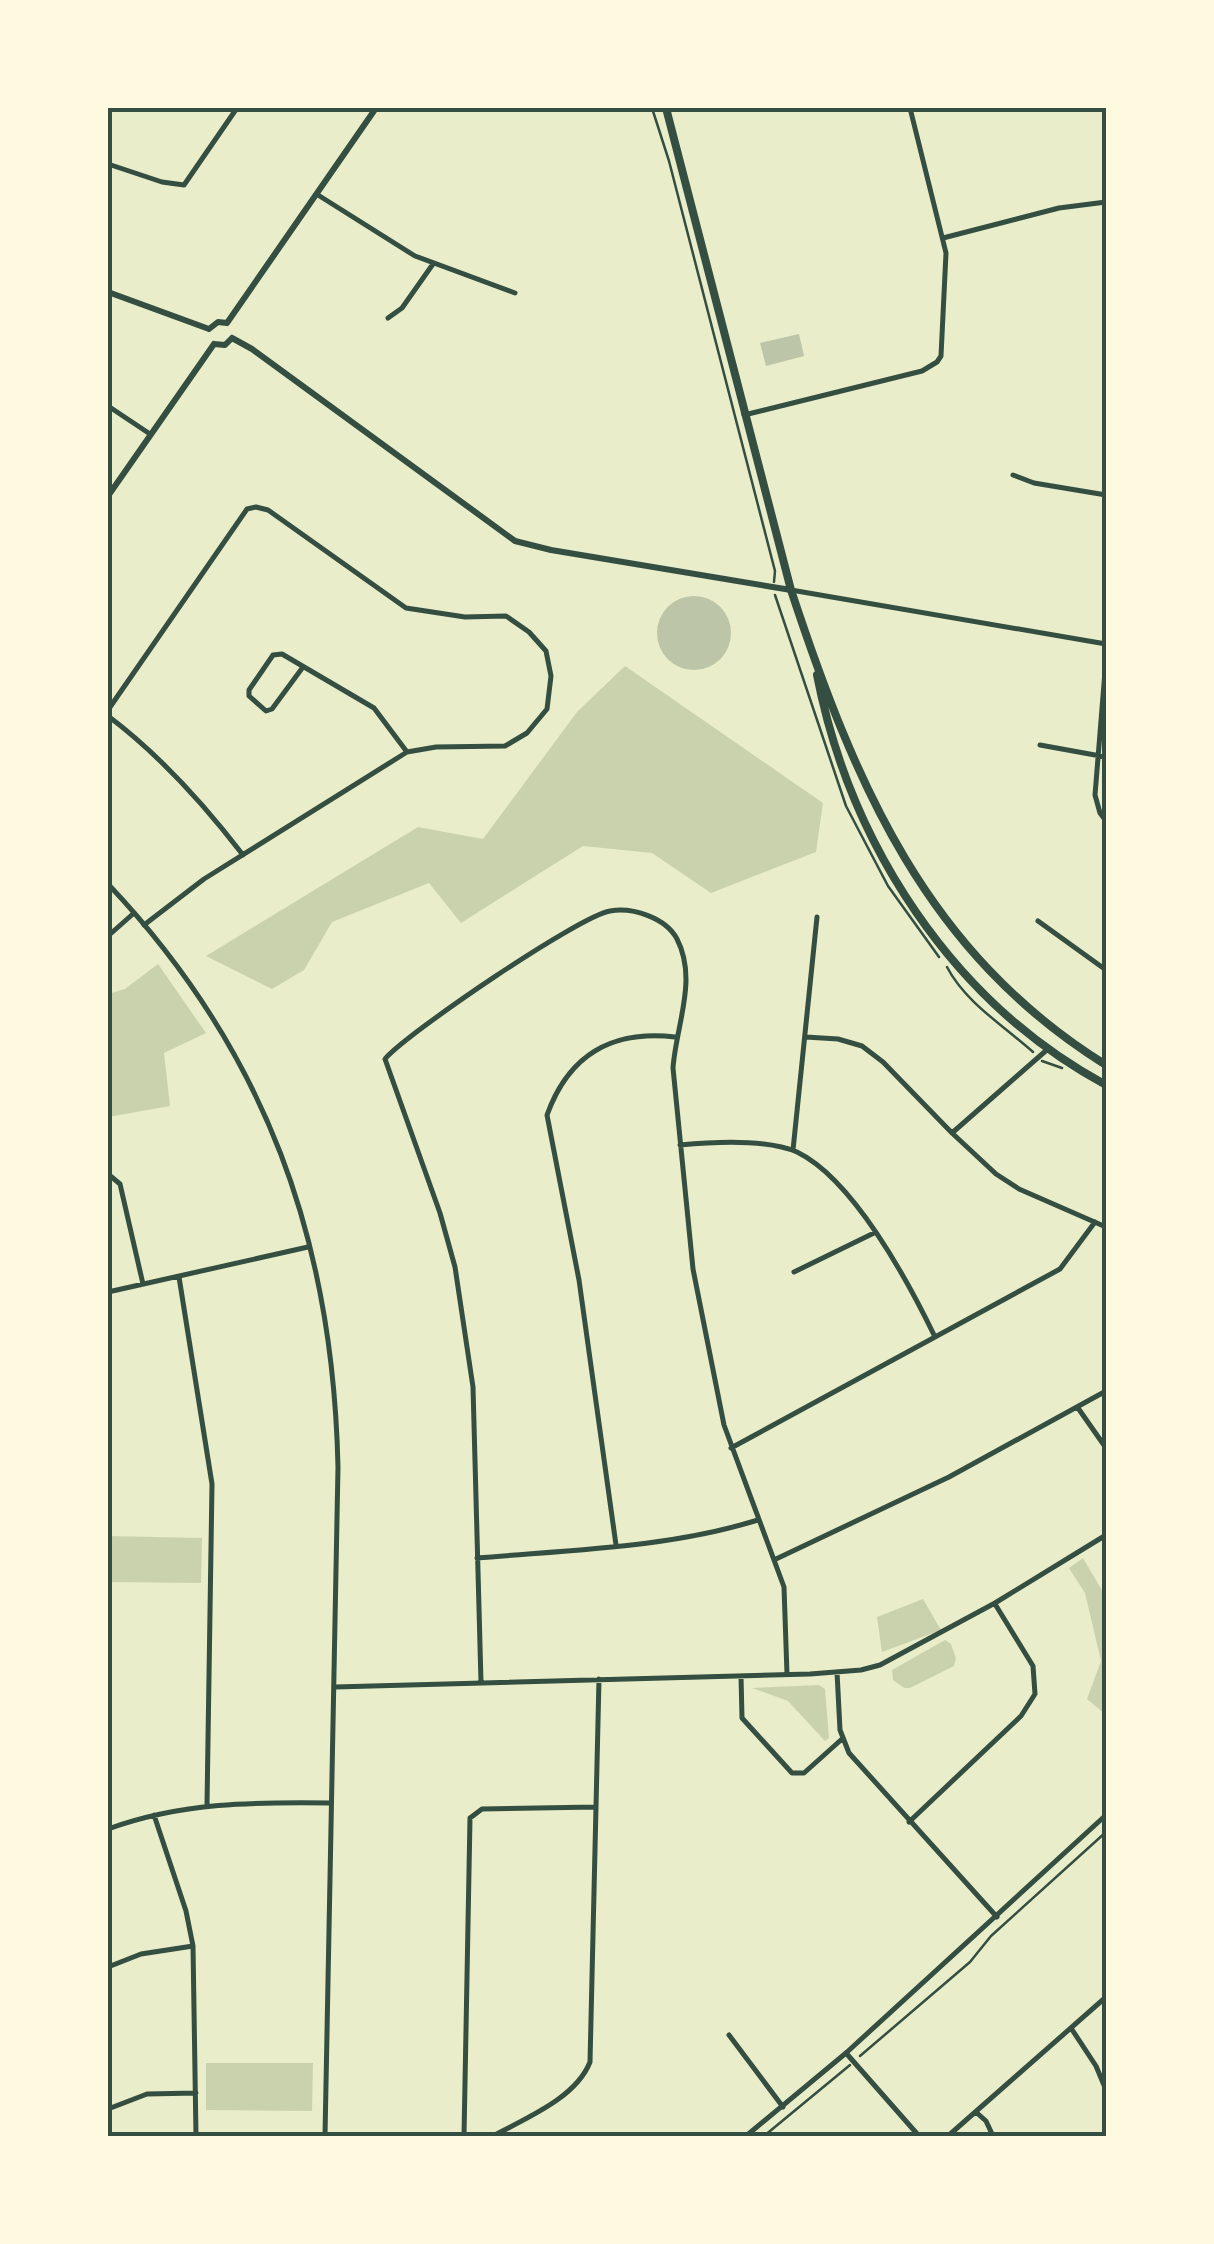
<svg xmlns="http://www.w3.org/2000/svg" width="1214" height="2244" viewBox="0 0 1214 2244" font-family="Commissioner,sans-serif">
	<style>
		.green { fill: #cad2ad }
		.building { fill: #bcc5a7 }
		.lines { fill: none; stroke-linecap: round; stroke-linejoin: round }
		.path { stroke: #344e41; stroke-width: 2.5 }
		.minor { stroke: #344e41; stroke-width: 5 }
		.tertiary { stroke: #344e41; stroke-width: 5 }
		.secondary { stroke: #344e41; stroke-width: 6 }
		.primary { stroke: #344e41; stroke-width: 8 }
		.neatline { fill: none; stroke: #344e41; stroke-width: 4 }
	</style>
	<rect width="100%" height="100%" fill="#e9edc9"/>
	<!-- green -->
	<path class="green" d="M 625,666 L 823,803 L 816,852 L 711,893 L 652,853 L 583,846 L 461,923 L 429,883 L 332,922 L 304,970 L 272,989 L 206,956 L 418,827 L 483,839 L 577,712 Z
		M 158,964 L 206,1033 L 164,1053 L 170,1106 L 108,1117 L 108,994 L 125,989 Z
		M 108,1536 L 202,1538 L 201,1583 L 108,1582 Z
		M 1083,1558 L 1106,1597 L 1106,1715 L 1087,1699 L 1101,1661 L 1085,1593 L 1069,1568 Z
		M 923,1599 L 941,1630 L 882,1652 L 877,1617 Z
		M 945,1640 L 951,1644 L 956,1658 L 954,1666 L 910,1688 L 904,1688 L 893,1680 L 892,1670 Z
		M 819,1685 L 825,1689 L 829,1738 L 825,1741 L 788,1701 L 752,1688 Z
		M 206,2063 L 313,2063 L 312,2111 L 206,2110 Z"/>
	<!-- building -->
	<path class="building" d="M 799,334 L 804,356 L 766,366 L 760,343 Z
		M657 633a37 37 0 1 1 74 0a37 37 0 1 1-74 0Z"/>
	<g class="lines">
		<!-- path -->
		<path class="path" d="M 652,108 L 669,161 L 775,571 L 774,582
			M 775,595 L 846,806 L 888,886 L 939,957
			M 947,967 C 965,1002 1004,1026 1033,1052
			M 1042,1061 L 1062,1068
			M 860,2056 L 970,1962 L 991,1936 L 1106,1832
			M 764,2136 L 850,2065"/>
		<!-- minor -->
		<path class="minor" d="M 108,164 L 162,182 L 184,185 L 237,108
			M 318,195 L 415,256 L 515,293
			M 943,238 L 1059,208 L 1106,202
			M 388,318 L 402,308 L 433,264
			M 108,406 L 150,434
			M 1013,475 L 1034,483 L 1106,495
			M 1106,659 L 1095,795 L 1100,813 L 1106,821
			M 303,667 L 272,709 L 266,711 L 249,696 L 249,690 L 273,655 L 282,654 L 374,708 L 407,752
			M 108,710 L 247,509 L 256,507 L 268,510 L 406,608 L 465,617 L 506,616 L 529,632 L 546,651 L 551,676 L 547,709 L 527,733 L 505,746 L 436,747 L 407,752 L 204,879 L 144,925
			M 108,716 C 160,755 203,803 243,855
			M 1040,745 L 1106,757
			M 1038,921 L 1106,970
			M 108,936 L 134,913
			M 806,1037 L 838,1039 L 862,1046 L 883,1062 L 952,1133 L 996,1174 L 1019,1189 L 1106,1227
			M 952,1133 L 1049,1048
			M 680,1145 C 712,1142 767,1139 797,1152 C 853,1179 908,1281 935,1337
			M 793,1150 L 817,917
			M 108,1174 L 120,1184 L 143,1284
			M 794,1272 L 874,1233
			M 179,1277 L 212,1484 L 207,1805
			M 108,1292 L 308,1247
			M 1078,1408 L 1106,1448
			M 731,1448 L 1060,1269 L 1095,1222
			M 616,1545 L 579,1280 L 547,1115 C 569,1054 612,1030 675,1037
			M 477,1558 C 570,1550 668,1548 758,1520
			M 776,1559 L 949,1477 L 1106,1391
			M 837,1672 L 840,1730 L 849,1753 L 997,1917
			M 741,1676 L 742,1718 L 792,1773 L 804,1773 L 842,1739
			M 481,1682 L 473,1387 L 455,1267 L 440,1213 L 385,1059 C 407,1033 579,916 610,911 C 633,907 666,918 677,939 C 698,980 676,1025 673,1068 L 693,1269 L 724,1425 L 784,1587 L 787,1674
			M 335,1687 L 810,1674 L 861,1670 L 880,1665 L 995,1603 L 1106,1535
			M 154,1815 L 186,1911 L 193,1946 L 196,2136
			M 909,1822 L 1021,1716 L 1035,1694 L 1033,1666 L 995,1604
			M 108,1829 C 182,1802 254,1802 331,1803
			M 108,1967 L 141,1954 L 193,1946
			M 1071,2028 L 1096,2066 L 1106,2090
			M 729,2035 L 783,2107
			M 846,2053 L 919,2136
			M 108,2109 L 147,2094 L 196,2093
			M 977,2113 L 986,2121 L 993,2136
			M 464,2136 L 470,1818 L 482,1809 L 595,1807
			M 493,2136 C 526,2118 576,2098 590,2062 L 599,1679
			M 948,2136 L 1106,1997"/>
		<!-- tertiary -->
		<path class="tertiary" d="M 744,415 L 922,371 L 937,362 L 941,356 L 946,253 L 910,108
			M 791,590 L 1106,644
			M 108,884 C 266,1051 333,1240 338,1467 L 325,2136
			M 746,2136 L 846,2053 L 1106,1815"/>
		<!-- secondary -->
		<path class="secondary" d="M 108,292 L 209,329
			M 227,323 L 376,108
			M 209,329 L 218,322 L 227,323
			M 232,338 L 252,349 L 515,541 L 551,550 L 791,590
			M 214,344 L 225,345 L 232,338
			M 108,496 L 214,344"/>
		<!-- primary -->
		<path class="primary" d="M 666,108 L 791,590 C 855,784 926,953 1106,1065
			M 817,675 C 850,844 952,1002 1106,1085"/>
	</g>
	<!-- border -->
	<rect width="1214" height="2244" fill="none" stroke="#fefae0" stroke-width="220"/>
	<rect x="110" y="110" width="994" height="2024" class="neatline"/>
</svg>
